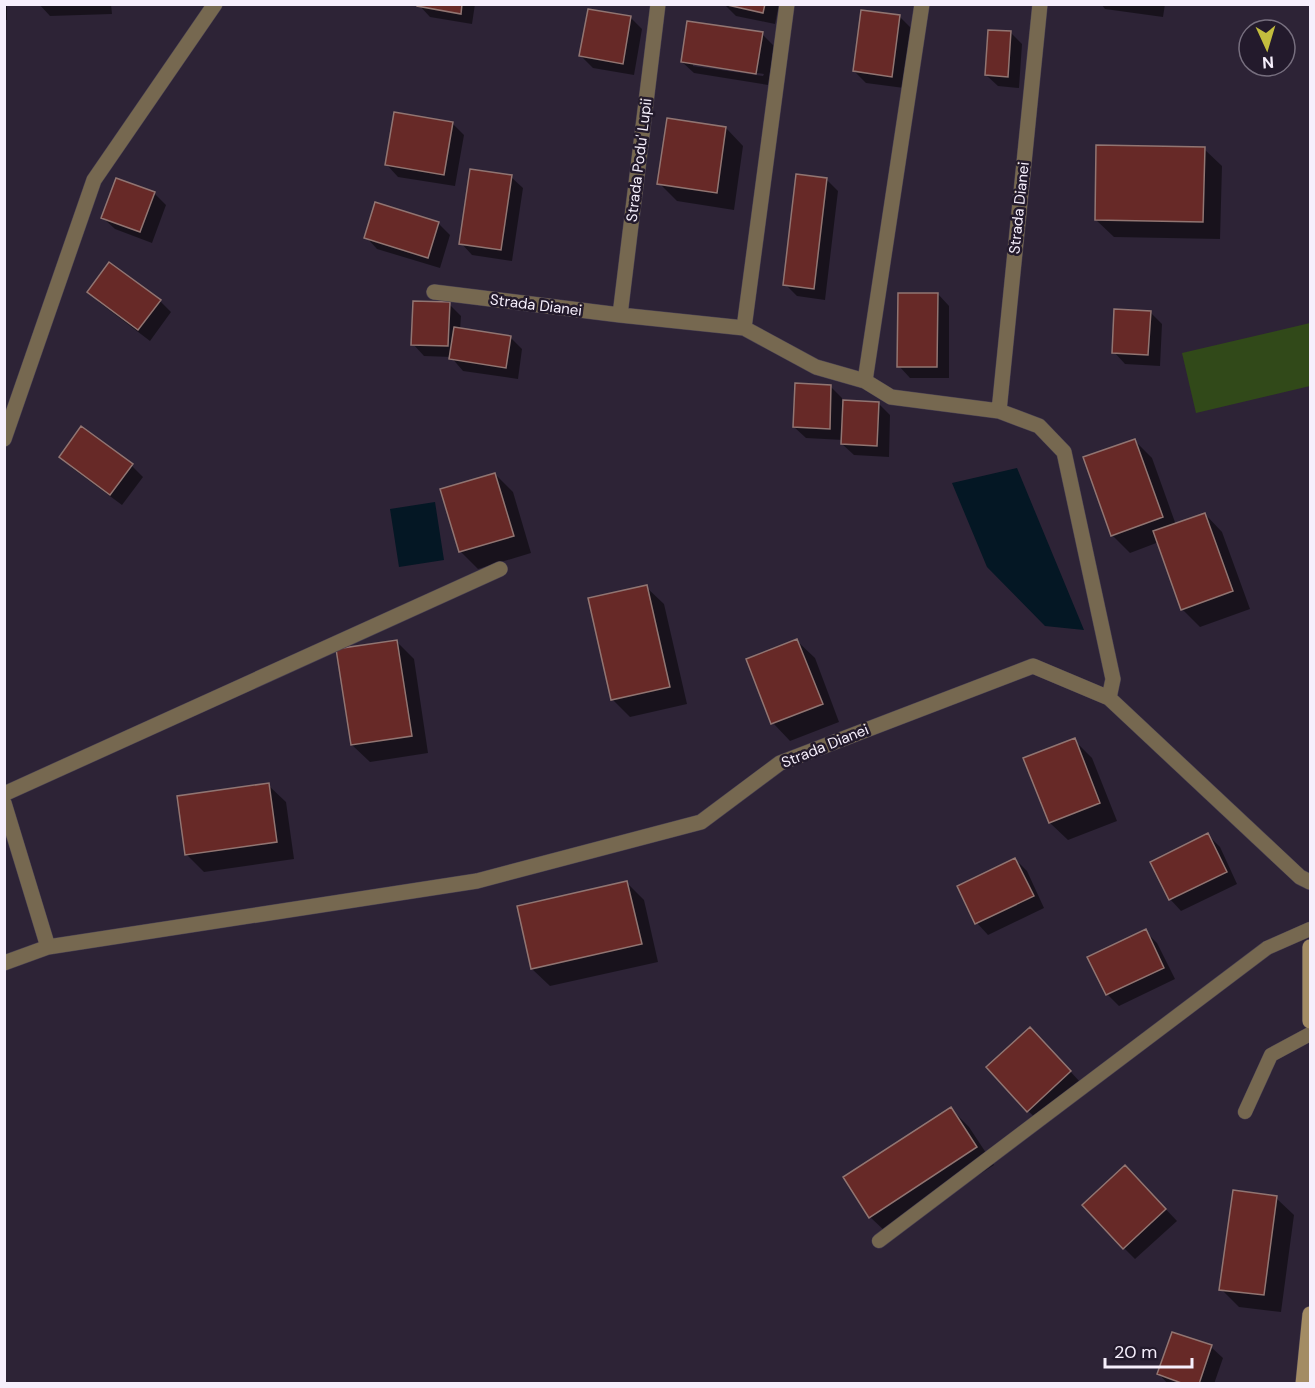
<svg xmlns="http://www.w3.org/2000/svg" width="1315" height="1388" viewBox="0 0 1315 1388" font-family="'DM Sans',sans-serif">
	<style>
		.green { fill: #314919 }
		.water { fill: #041724 }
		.shadow { fill: #0007; fill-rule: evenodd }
		.building { fill: #672927; stroke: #917572; stroke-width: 1.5 }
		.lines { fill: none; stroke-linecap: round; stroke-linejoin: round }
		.service-casing { stroke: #494052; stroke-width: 15 }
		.minor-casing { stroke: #494052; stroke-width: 16 }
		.secondary-casing { stroke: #494052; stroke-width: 16 }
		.service { stroke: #766850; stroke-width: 14 }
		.minor { stroke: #766850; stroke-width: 15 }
		.secondary { stroke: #a38c64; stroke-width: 15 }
		.labels { text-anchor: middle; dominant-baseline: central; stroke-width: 5; stroke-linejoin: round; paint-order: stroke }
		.street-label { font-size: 15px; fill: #f6effc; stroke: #231a2c }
	</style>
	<rect width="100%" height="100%" fill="#2d2336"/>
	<!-- green -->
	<path class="green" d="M 1310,323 L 1310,386 L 1196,413 L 1182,353 Z"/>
	<!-- water -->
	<path class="water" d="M 1017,468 L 1084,630 L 1045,626 L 987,567 L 952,483 Z
		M 435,502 L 444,560 L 399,567 L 390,509 Z"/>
	<!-- shadow -->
	<path class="shadow" d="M 4,4 L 7,4 L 7,20 L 4,20 Z
		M 39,4 L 111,4 L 112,14 L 50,16 Z
		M 418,4 L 475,4 L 472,24 L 430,17 Z
		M 724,4 L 779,4 L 775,24 L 736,16 Z
		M 1101,4 L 1165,4 L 1163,17 L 1105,9 Z
		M 900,17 L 911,28 L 904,88 L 866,83 L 854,71 Z
		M 631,18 L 642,29 L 634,75 L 593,68 L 581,56 Z
		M 1010,32 L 1022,44 L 1019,88 L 998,86 L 986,75 Z
		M 762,34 L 774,46 L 768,85 L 694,73 L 682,62 ZM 693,63 L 764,74 L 763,76 L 693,66 Z
		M 452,123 L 464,135 L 455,186 L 398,177 L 387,165 Z
		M 726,128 L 743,146 L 734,210 L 677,201 L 659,183 Z
		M 1204,149 L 1222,166 L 1220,239 L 1114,237 L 1096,220 Z
		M 511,177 L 523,188 L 512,261 L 472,255 L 461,243 Z
		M 826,179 L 838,191 L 825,300 L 797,296 L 785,284 Z
		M 154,193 L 166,205 L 152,243 L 115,229 L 103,218 Z
		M 376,204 L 439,224 L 450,235 L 440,268 L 377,249 L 366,237 Z
		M 89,292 L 160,301 L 171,312 L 150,341 L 100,303 Z
		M 938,294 L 949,306 L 949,378 L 910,378 L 899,366 Z
		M 449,304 L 461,316 L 460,330 L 510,337 L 522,349 L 518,379 L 463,371 L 451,357 L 424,356 L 413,344 Z
		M 1150,312 L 1162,324 L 1160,366 L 1125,364 L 1114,352 Z
		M 831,387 L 842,398 L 842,402 L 879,404 L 890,415 L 889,457 L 854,455 L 842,444 L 843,440 L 806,438 L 794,427 Z
		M 82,428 L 132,466 L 143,477 L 122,505 L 72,468 L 61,456 Z
		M 1135,441 L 1152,458 L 1176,525 L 1205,514 L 1222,532 L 1250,609 L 1200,627 L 1182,609 L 1159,542 L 1130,553 L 1112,535 Z
		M 495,474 L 513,492 L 531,553 L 478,569 L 460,551 Z
		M 646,587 L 664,604 L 687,704 L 630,717 L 613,700 Z
		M 396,641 L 414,659 L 428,753 L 370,762 L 352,745 Z
		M 797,641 L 815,658 L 839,722 L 790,741 L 773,723 L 748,660 Z
		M 1074,740 L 1092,758 L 1117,821 L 1068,840 L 1050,823 Z
		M 268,785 L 286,802 L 294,859 L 204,872 L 186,854 Z
		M 1208,835 L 1220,847 L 1237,884 L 1181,911 L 1170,899 Z
		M 1015,859 L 1027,871 L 1044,908 L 988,935 L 977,923 Z
		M 626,882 L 644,900 L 658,962 L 550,986 L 532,969 Z
		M 1145,931 L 1157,943 L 1175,979 L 1119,1006 L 1107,994 Z
		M 1042,1041 L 1081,1083 L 1040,1122 L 1028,1111 Z
		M 951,1109 L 969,1127 L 994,1165 L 888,1234 L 870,1217 Z
		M 1137,1179 L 1177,1221 L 1135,1259 L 1124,1248 Z
		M 1276,1198 L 1294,1215 L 1281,1312 L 1239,1307 L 1221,1289 Z
		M 1211,1347 L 1223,1358 L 1214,1384 L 1168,1384 L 1159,1374 Z"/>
	<!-- building -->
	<path class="building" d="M 417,4 L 462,4 L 461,14 L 417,6 Z
		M 723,4 L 765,4 L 763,13 Z
		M 588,9 L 631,16 L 623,64 L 579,56 Z
		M 861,10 L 900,15 L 892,77 L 853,71 Z
		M 687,21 L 763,32 L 756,74 L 681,62 Z
		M 988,30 L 1011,31 L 1008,77 L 985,75 Z
		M 394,112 L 453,122 L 444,175 L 385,165 Z
		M 667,118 L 726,127 L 717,193 L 657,184 Z
		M 1096,145 L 1205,147 L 1203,222 L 1095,220 Z
		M 470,169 L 512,175 L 501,250 L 459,244 Z
		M 796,174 L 827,178 L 814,289 L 783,285 Z
		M 116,178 L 155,192 L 140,232 L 101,218 Z
		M 375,202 L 439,222 L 428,258 L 364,238 Z
		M 109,262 L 161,300 L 138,330 L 87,292 Z
		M 898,293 L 938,293 L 937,367 L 897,367 Z
		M 413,301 L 450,302 L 448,346 L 411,345 Z
		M 1114,309 L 1151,311 L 1148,355 L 1112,353 Z
		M 454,327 L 511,336 L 506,368 L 449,359 Z
		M 795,383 L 831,385 L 830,429 L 793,427 Z
		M 843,400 L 879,402 L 877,446 L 841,444 Z
		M 81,426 L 133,464 L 110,495 L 59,457 Z
		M 1135,439 L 1163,517 L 1111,536 L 1083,457 Z
		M 495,473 L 514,536 L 459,552 L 440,489 Z
		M 1205,513 L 1233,591 L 1181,610 L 1153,531 Z
		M 647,585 L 670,687 L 611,700 L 588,598 Z
		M 797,639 L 823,704 L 771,724 L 746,659 Z
		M 397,640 L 412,736 L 351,745 L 336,649 Z
		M 1075,738 L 1100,803 L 1049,823 L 1023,758 Z
		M 269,783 L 277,842 L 185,855 L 177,796 Z
		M 1208,833 L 1227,872 L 1169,900 L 1150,862 Z
		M 1015,858 L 1034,896 L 975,924 L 957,886 Z
		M 627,881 L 642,944 L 531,969 L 517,906 Z
		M 1146,929 L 1164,968 L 1106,995 L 1087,957 Z
		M 1030,1027 L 1071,1071 L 1027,1112 L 986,1067 Z
		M 951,1107 L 977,1147 L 869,1218 L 843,1177 Z
		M 1125,1165 L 1166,1209 L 1123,1249 L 1082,1205 Z
		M 1233,1190 L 1277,1196 L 1264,1295 L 1219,1290 Z
		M 1172,1332 L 1212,1345 L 1199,1384 L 1184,1384 L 1157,1374 Z"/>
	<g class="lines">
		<!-- service casing -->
		<g class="service-casing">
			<path id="service" d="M 1245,1112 L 1271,1055 L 1310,1034
				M 879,1241 L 1267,948 L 1310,929"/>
		</g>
		<!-- minor casing -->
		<g class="minor-casing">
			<path id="minor" d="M 434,292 L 620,315 L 744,328 L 816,367 L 865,381 L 891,397 L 999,411 L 1039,426 L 1064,452 L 1113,679 L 1109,698
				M 620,315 L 658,4
				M 744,328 L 787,4
				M 865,381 L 922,4
				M 999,411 L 1040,4
				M 4,439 L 94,180 L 215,4
				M 4,794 L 500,569
				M 4,803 L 48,947
				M 4,963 L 48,947 L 477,881 L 701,822 L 780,763 L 1033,666 L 1109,698 L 1300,877 L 1310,882"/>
		</g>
		<!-- secondary casing -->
		<g class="secondary-casing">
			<path id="secondary" d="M 1310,947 L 1310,1021
				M 1303,1384 L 1310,1314"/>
		</g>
		<!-- service -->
		<use href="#service" class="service"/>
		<!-- minor -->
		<use href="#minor" class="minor"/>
		<!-- secondary -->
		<use href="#secondary" class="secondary"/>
	</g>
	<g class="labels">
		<!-- street labels -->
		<g class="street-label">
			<text transform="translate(639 160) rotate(-83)">Strada Podu' Lupii</text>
			<text transform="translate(1019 208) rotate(-84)">Strada Dianei</text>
			<text transform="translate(536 305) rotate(7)">Strada Dianei</text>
			<text transform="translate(825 746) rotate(-22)">Strada Dianei</text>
		</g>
	</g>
	<!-- border -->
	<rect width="1315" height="1388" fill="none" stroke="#f6effc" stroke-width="12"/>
	<!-- north arrow -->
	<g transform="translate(1267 48) rotate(176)"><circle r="28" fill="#231a2c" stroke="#776f7f" stroke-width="1.5"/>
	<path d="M0-4.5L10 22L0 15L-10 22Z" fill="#c3bd3e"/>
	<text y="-9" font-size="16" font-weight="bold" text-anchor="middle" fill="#f6effc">N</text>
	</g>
	<!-- scale -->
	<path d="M1105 1358v9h87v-9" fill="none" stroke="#f6effc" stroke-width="3"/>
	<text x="1114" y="1358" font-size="18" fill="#f6effc" stroke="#231a2c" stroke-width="4.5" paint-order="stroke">20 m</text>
</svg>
